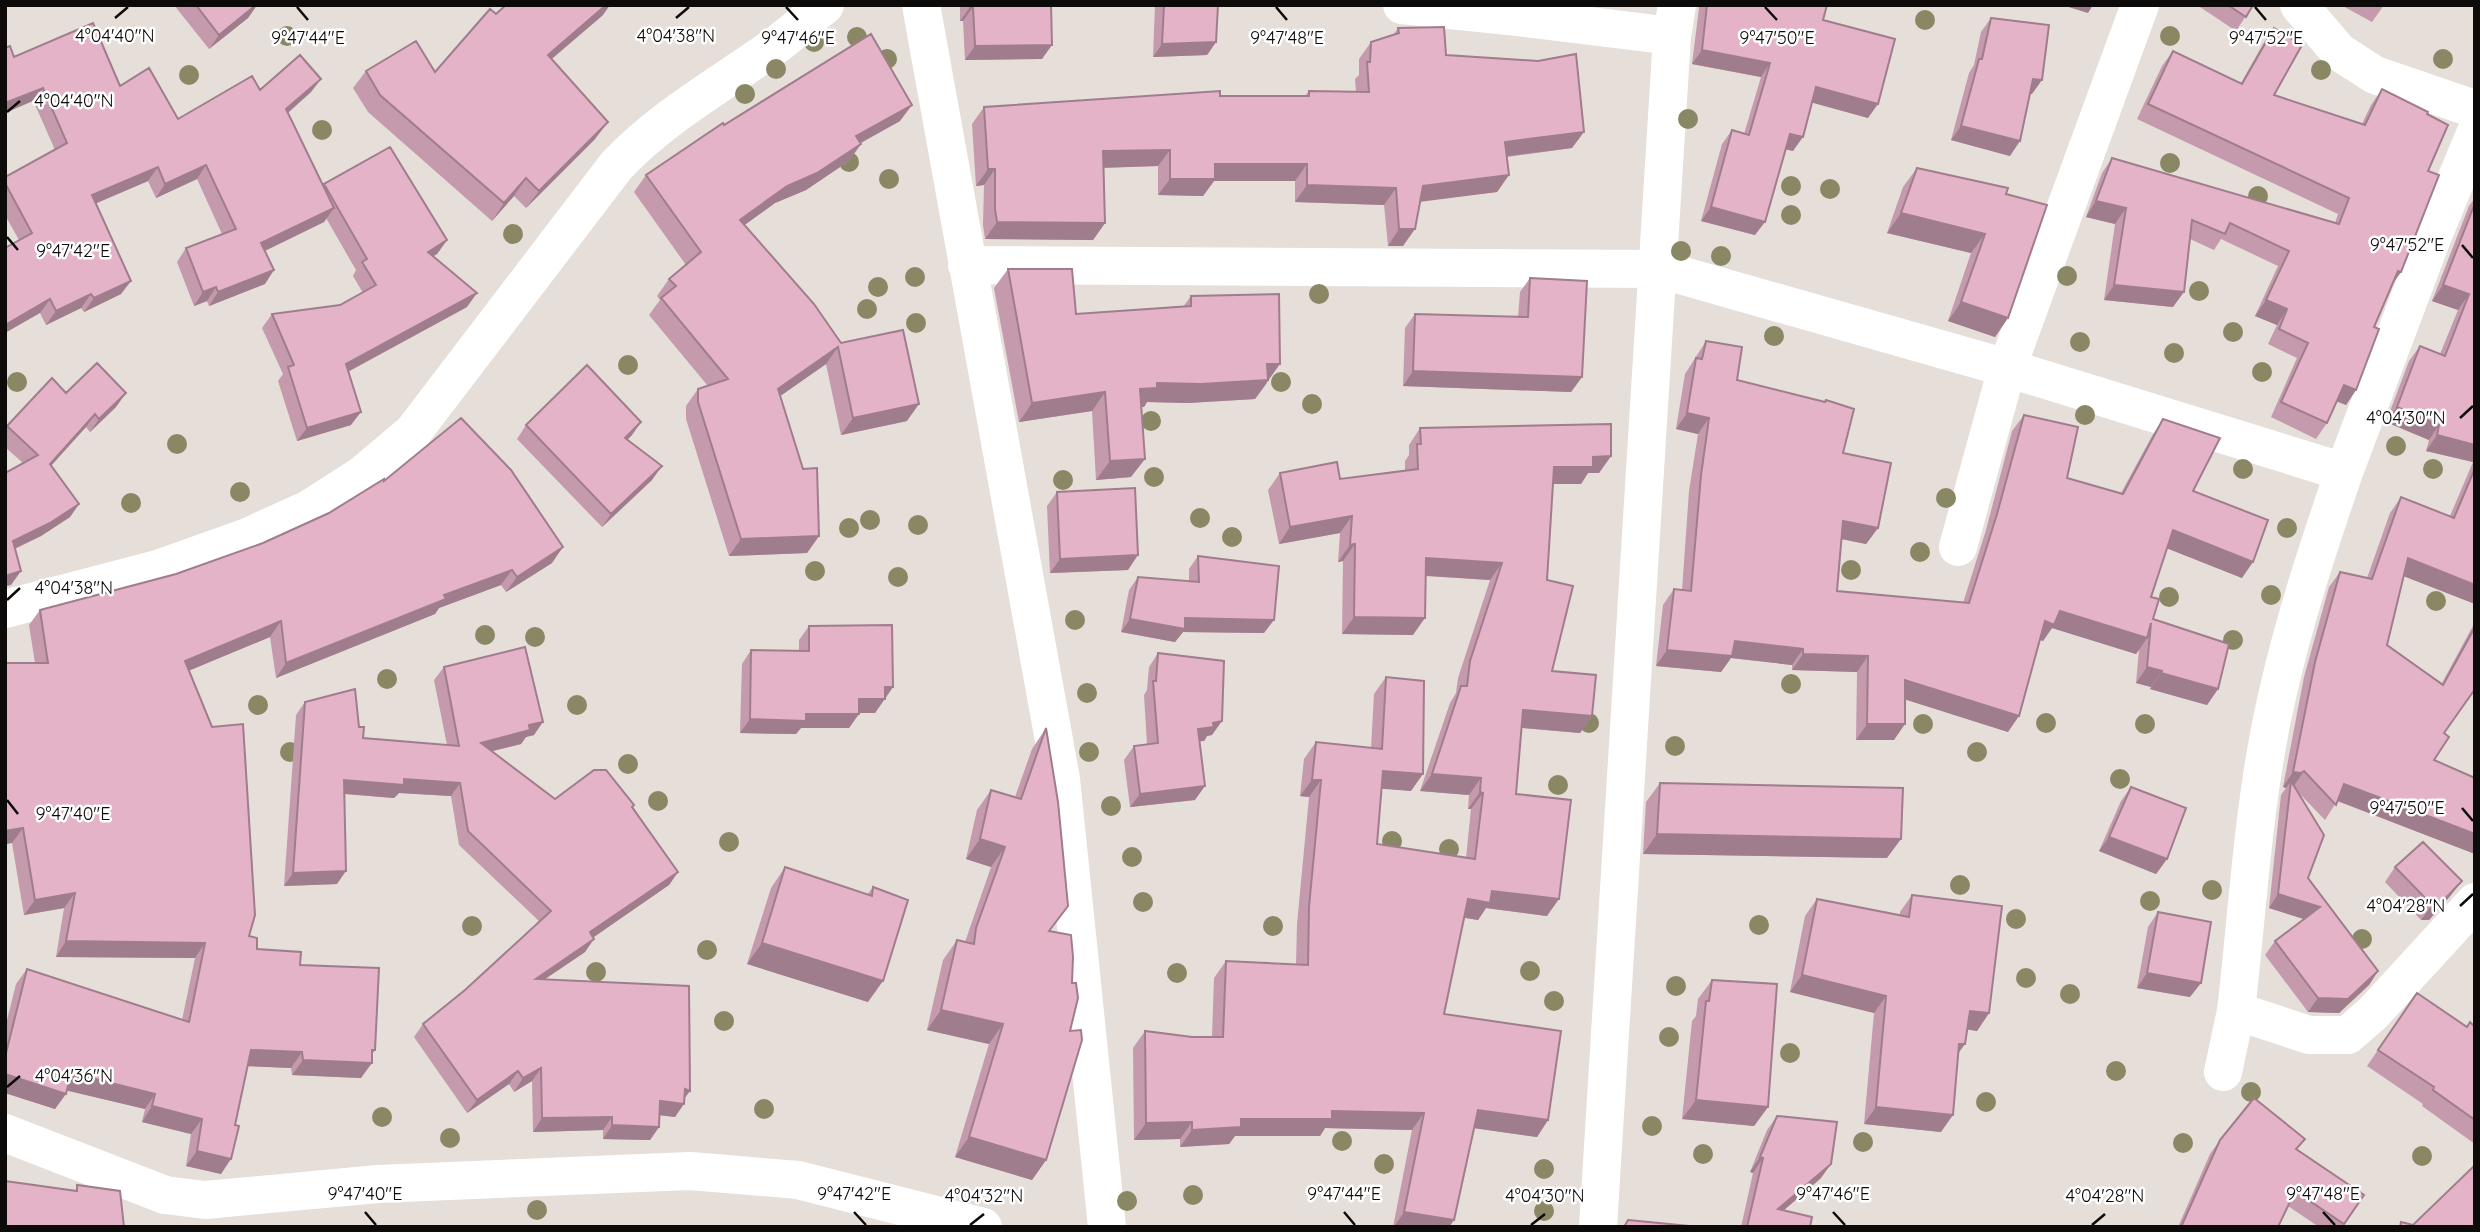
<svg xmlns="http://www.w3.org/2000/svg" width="2480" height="1232" viewBox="0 0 2480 1232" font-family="Quicksand,sans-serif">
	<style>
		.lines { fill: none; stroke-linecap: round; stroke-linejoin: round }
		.street { stroke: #fff; stroke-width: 38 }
		.tree { fill: #8a8765 }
		.wall { fill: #c49aac }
		.shaded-wall { fill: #a07d8c }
		.building { fill: #e4b3c8; stroke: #a07d8c; stroke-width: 2 }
		.ticks { fill: none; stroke: #0d0b09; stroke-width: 2.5 }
		.ticks-label { font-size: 18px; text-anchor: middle; fill: #0d0b09; stroke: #fff; stroke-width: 5; stroke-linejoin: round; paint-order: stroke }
	</style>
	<rect width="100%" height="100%" fill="#e6ded9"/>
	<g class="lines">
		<!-- street -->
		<path class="street" d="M 921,5 L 1061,779 L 1107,1227
			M 1402,5 L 1518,17 L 1672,36
			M 2299,5 L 2339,52 L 2375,75 L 2475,109
			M 967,265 L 1659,269 L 2007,368 L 2344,472 L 2432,238 L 2475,134
			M 1958,547 L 2007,368 L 2140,5
			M 5,609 L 158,569 L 245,538 L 309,509 L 362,475 L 413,432 L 616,166 C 662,117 720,85 775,46 C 792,33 808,19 825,5
			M 2236,1011 C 2248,908 2253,802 2276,701 C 2293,623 2318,548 2344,472
			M 2223,1072 L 2236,1011 L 2309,1035 L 2348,1035 L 2373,1013 L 2475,902
			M 5,1133 L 165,1195 L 205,1200 L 378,1184 L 690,1171 L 798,1180 L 983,1227
			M 1598,1227 L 1672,36 L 1677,5"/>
	</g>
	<!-- trees -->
	<g class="tree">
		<circle cx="1925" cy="20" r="10"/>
		<circle cx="287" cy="36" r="10"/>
		<circle cx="2170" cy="36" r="10"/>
		<circle cx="857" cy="37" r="10"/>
		<circle cx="814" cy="42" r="10"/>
		<circle cx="887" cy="59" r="10"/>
		<circle cx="2443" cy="59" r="10"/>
		<circle cx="776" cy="69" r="10"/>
		<circle cx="2321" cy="70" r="10"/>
		<circle cx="189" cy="75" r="10"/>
		<circle cx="745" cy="94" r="10"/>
		<circle cx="1688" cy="119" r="10"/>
		<circle cx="322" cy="130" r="10"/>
		<circle cx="849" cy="162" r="10"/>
		<circle cx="2170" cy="163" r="10"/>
		<circle cx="889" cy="179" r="10"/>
		<circle cx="1791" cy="186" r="10"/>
		<circle cx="1830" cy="189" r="10"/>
		<circle cx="2258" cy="196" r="10"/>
		<circle cx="1791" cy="215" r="10"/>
		<circle cx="513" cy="234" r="10"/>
		<circle cx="1681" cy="251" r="10"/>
		<circle cx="1721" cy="256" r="10"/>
		<circle cx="2067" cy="276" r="10"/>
		<circle cx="915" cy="277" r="10"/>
		<circle cx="878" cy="287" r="10"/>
		<circle cx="2199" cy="291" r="10"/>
		<circle cx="1319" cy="294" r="10"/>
		<circle cx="867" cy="309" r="10"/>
		<circle cx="916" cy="323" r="10"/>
		<circle cx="2233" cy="332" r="10"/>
		<circle cx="1774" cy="336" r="10"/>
		<circle cx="2080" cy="342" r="10"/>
		<circle cx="2174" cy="353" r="10"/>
		<circle cx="628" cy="365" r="10"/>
		<circle cx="2262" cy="372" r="10"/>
		<circle cx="17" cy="382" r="10"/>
		<circle cx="1281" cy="382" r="10"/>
		<circle cx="1312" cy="404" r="10"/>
		<circle cx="2085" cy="415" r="10"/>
		<circle cx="1151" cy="421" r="10"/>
		<circle cx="177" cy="444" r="10"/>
		<circle cx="2396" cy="446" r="10"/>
		<circle cx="2243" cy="469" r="10"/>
		<circle cx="2433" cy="469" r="10"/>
		<circle cx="1154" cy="477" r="10"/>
		<circle cx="1063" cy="480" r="10"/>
		<circle cx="240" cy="492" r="10"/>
		<circle cx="1946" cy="498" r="10"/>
		<circle cx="131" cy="503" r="10"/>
		<circle cx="1200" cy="518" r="10"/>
		<circle cx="870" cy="520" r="10"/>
		<circle cx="918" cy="525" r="10"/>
		<circle cx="849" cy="528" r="10"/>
		<circle cx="2287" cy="528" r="10"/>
		<circle cx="1232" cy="537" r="10"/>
		<circle cx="1920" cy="552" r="10"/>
		<circle cx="1851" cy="570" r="10"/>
		<circle cx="815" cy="571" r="10"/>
		<circle cx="898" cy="577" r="10"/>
		<circle cx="2271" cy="595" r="10"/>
		<circle cx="2169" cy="597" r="10"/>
		<circle cx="2436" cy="601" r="10"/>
		<circle cx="1075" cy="620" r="10"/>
		<circle cx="485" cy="635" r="10"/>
		<circle cx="535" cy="637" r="10"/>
		<circle cx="2233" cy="640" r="10"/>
		<circle cx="387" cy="679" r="10"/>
		<circle cx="1791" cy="684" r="10"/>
		<circle cx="1087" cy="693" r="10"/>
		<circle cx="258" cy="705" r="10"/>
		<circle cx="577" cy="705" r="10"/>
		<circle cx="1589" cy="723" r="10"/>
		<circle cx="2046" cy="723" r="10"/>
		<circle cx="1923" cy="724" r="10"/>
		<circle cx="2145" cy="724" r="10"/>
		<circle cx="1675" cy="746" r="10"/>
		<circle cx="290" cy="752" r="10"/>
		<circle cx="1089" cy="752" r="10"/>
		<circle cx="1977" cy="752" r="10"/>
		<circle cx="628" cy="764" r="10"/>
		<circle cx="2120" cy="779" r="10"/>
		<circle cx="1558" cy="785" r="10"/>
		<circle cx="658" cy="801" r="10"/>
		<circle cx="1111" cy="806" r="10"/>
		<circle cx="1392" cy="841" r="10"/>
		<circle cx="729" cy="842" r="10"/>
		<circle cx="1449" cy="849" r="10"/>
		<circle cx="1132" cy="857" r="10"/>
		<circle cx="1960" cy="885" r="10"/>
		<circle cx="2212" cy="890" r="10"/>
		<circle cx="2150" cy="901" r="10"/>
		<circle cx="1143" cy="902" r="10"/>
		<circle cx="2016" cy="919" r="10"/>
		<circle cx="1759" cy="925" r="10"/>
		<circle cx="472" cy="926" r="10"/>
		<circle cx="1273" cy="926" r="10"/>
		<circle cx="2362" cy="939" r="10"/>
		<circle cx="707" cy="950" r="10"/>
		<circle cx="1530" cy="971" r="10"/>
		<circle cx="596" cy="972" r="10"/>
		<circle cx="1177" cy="973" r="10"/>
		<circle cx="2026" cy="978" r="10"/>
		<circle cx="1676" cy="986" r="10"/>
		<circle cx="2070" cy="994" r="10"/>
		<circle cx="1554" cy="1001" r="10"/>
		<circle cx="724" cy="1021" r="10"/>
		<circle cx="1669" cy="1037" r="10"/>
		<circle cx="1790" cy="1053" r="10"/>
		<circle cx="2116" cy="1071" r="10"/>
		<circle cx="2251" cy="1092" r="10"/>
		<circle cx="1986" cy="1102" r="10"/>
		<circle cx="764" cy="1109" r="10"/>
		<circle cx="382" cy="1117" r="10"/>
		<circle cx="1652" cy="1126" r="10"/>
		<circle cx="450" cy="1138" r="10"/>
		<circle cx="1342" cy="1141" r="10"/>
		<circle cx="1863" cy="1142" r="10"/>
		<circle cx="2183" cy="1143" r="10"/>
		<circle cx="1703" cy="1154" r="10"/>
		<circle cx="2422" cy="1156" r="10"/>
		<circle cx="1384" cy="1164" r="10"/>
		<circle cx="1544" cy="1169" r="10"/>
		<circle cx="1193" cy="1195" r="10"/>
		<circle cx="1127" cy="1201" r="10"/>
		<circle cx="537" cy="1210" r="10"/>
		<circle cx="1544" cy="1211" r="10"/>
	</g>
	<!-- wall -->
	<path class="wall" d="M 174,5 L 257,5 L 248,18 L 209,49 Z
		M 960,5 L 1051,5 L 1042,59 L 965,60 L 963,21 L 960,21 Z
		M 1155,5 L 1218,5 L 1216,42 L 1207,55 L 1153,57 Z
		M 1698,5 L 1827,5 L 1823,20 L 1868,118 L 1812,102 L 1793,151 L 1786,149 L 1755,235 L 1701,221 L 1722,144 L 1732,130 L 1744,134 L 1761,77 L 1692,64 L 1699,8 Z
		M 2197,5 L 2253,5 L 2236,31 Z
		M 2341,5 L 2384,5 L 2372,22 Z
		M 496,14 L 603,15 L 552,59 L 595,139 L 526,208 L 514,196 L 492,221 L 368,112 L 353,88 L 366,71 L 435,72 Z
		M 1991,18 L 2032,94 L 2030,94 L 2010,156 L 1951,140 L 1969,73 L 1974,65 L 1981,32 Z
		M 1398,28 L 1446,55 L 1572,148 L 1507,157 L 1509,175 L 1497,192 L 1420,201 L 1403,246 L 1388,246 L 1384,205 L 1295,202 L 1295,181 L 1214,181 L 1203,196 L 1158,195 L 1158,166 L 1104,168 L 1105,223 L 1093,240 L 985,239 L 983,225 L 984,185 L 976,186 L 972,124 L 984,107 L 1220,96 L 1305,96 L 1309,91 L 1356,92 L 1355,79 L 1359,75 L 1359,59 L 1371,42 L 1394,34 Z
		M 2274,28 L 2274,95 L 2362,124 L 2371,105 L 2382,89 L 2427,114 L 2428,171 L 2401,272 L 2392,285 L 2374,327 L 2356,390 L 2346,405 L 2337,401 L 2327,423 L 2316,439 L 2271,417 L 2297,358 L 2268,344 L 2277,325 L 2255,316 L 2278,266 L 2221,239 L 2214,250 L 2190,239 L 2173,307 L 2104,300 L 2115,224 L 2086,217 L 2102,173 L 2112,158 L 2335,223 L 2338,214 L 2137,119 L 2162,66 L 2173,51 L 2241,83 L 2263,44 Z
		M 14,57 L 120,86 L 178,119 L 260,90 L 311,92 L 288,113 L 323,186 L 324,184 L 447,240 L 437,254 L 433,256 L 467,307 L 348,372 L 351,425 L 297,441 L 278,381 L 283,374 L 262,328 L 272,314 L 340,305 L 363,293 L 353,276 L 356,270 L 326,218 L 324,222 L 265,251 L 265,284 L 209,306 L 207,301 L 194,306 L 177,262 L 186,248 L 222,234 L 197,179 L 156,198 L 148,181 L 96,203 L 121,294 L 84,312 L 81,308 L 46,325 L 40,313 L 19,240 L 5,215 L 5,177 L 55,150 Z
		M 900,121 L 861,143 L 849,161 L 806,190 L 775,203 L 744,225 L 907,421 L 841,435 L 826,364 L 780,396 L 819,536 L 807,553 L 729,556 L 686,419 L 686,406 L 698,389 L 708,386 L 649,315 L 660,300 L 657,296 L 669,279 L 686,265 L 634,192 L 646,175 L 724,125 Z
		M 1917,168 L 2006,194 L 2008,318 L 1995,337 L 1948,321 L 1971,253 L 1887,233 L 1903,187 Z
		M 2475,198 L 2475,604 L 2404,576 L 2387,645 L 2442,683 L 2475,622 L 2475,695 L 2472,694 L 2444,733 L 2434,760 L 2475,854 L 2337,801 L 2325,820 L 2298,792 L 2308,878 L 2378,971 L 2369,985 L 2339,1013 L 2308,1012 L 2265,955 L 2275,941 L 2304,919 L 2269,908 L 2281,795 L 2286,788 L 2283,787 L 2304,677 L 2329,587 L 2340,572 L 2367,578 L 2390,513 L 2401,497 L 2450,516 L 2473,462 L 2426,451 L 2429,440 L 2386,422 L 2409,361 L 2420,346 L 2440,354 L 2458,310 L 2432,301 L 2469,206 Z
		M 1008,269 L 1076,314 L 1183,307 L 1191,296 L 1267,383 L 1255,399 L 1188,403 L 1147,402 L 1144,407 L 1141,407 L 1131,477 L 1096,480 L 1092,411 L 1019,422 L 994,288 Z
		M 1530,278 L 1582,377 L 1571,392 L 1403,386 L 1405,328 L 1415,314 L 1518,317 L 1520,292 Z
		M 1706,341 L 1737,380 L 1824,402 L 1826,400 L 1843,453 L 1878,528 L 1866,544 L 1841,539 L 1837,591 L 1963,603 L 1986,530 L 2012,431 L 2024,415 L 2067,478 L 2121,493 L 2152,436 L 2163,419 L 2193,491 L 2242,578 L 2167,548 L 2151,597 L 2153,619 L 2218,689 L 2207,705 L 2150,689 L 2151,687 L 2136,683 L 2139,650 L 2136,654 L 2052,628 L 2043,641 L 2040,640 L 2008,732 L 1905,699 L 1894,740 L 1856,740 L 1857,672 L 1792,670 L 1792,665 L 1731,658 L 1721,672 L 1656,666 L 1663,605 L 1674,589 L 1682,590 L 1689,491 L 1698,434 L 1676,429 L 1685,374 Z
		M 116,407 L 90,432 L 86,427 L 51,465 L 79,504 L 70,517 L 41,536 L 15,549 L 11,585 L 5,586 L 5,473 L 23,463 L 5,447 L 5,429 L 7,426 Z
		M 526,425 L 632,435 L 627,440 L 652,480 L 602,527 L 517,439 Z
		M 1420,428 L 1611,456 L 1599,473 L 1588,473 L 1581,484 L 1553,484 L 1547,580 L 1552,671 L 1592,716 L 1580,733 L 1522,728 L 1516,794 L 1547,916 L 1486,908 L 1478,920 L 1464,918 L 1444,1014 L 1548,1120 L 1537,1137 L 1474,1128 L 1454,1220 L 1449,1227 L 1393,1227 L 1412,1130 L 1325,1128 L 1320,1136 L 1235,1136 L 1229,1144 L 1180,1147 L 1180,1139 L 1134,1140 L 1133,1048 L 1145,1031 L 1192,1037 L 1212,1037 L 1214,978 L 1226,961 L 1296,965 L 1297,924 L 1309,797 L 1300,796 L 1304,759 L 1316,742 L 1371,748 L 1374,694 L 1386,677 L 1411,791 L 1382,788 L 1377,844 L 1466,858 L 1471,809 L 1468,809 L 1469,795 L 1420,791 L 1450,703 L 1456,693 L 1458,678 L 1490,580 L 1426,576 L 1413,635 L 1342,634 L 1343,561 L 1338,562 L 1340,533 L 1279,544 L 1268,490 L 1280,473 L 1340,479 L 1405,470 L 1405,461 L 1409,455 L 1409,445 Z
		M 384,481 L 552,563 L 506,592 L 501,585 L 439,608 L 435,614 L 276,678 L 270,637 L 189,670 L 249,936 L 257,949 L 300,965 L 372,1054 L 361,1078 L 292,1075 L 291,1068 L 248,1066 L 221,1174 L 186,1166 L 191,1134 L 142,1122 L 145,1109 L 67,1090 L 55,1109 L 5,1093 L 5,1028 L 16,984 L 27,969 L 182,1020 L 195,958 L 56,957 L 64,908 L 24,915 L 12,843 L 5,844 L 5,664 L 6,663 L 35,663 L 29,625 L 40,610 L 176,574 L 263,543 L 329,513 Z
		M 1057,492 L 1128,570 L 1050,573 L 1047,506 Z
		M 1198,556 L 1264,633 L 1183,632 L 1175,642 L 1121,632 L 1129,590 L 1138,577 L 1189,581 L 1189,569 Z
		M 809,626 L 893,687 L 875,713 L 859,713 L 849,728 L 801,728 L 796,734 L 740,733 L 742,664 L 751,650 L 799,651 L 799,640 Z
		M 1158,653 L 1212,735 L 1207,736 L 1204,741 L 1200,741 L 1195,800 L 1130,807 L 1124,760 L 1134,746 L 1147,745 L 1144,695 L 1147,690 L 1149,667 Z
		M 444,667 L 534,735 L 526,737 L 521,744 L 492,751 L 555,799 L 634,805 L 633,807 L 678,872 L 669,885 L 593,937 L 585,952 L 545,979 L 684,1099 L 675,1117 L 659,1115 L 659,1127 L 650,1140 L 603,1139 L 603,1130 L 533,1132 L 532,1081 L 514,1092 L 509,1084 L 467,1113 L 414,1037 L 423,1024 L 465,990 L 540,922 L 459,845 L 451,796 L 399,793 L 394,798 L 344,794 L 337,884 L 284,886 L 296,715 L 305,702 L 363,738 L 447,745 L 434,680 Z
		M 1046,728 L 1051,931 L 1070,1031 L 1046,1160 L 1032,1180 L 955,1157 L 989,1044 L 927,1030 L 943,960 L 957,940 L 965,942 L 991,867 L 966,859 L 977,810 L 991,790 L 1015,797 L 1032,749 Z
		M 1660,783 L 1887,858 L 1643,854 L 1646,802 Z
		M 2131,787 L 2167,859 L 2156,874 L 2099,851 L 2121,801 Z
		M 785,867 L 867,895 L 873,887 L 868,1002 L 747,964 L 771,888 Z
		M 2395,867 L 2451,895 L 2429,920 L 2421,920 L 2385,882 Z
		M 1912,895 L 1989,1013 L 1977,1031 L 1967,1029 L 1959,1053 L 1941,1132 L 1864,1124 L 1874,1013 L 1790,992 L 1805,916 L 1817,899 L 1900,915 L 1900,912 Z
		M 2158,912 L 2190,997 L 2137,988 L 2148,927 Z
		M 1712,980 L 1768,1107 L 1754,1126 L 1682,1119 L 1692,1021 L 1696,1016 L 1698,999 Z
		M 2417,993 L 2467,1027 L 2475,1027 L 2475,1144 L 2422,1106 L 2423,1104 L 2367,1066 Z
		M 1777,1116 L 1821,1178 L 1783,1211 L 1810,1227 L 1741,1227 L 1753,1173 L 1750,1172 L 1767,1130 Z
		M 2220,1140 L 2297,1150 L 2364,1195 L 2342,1227 L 2319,1227 L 2288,1206 L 2278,1227 L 2178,1227 L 2210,1154 Z"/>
	<!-- shaded-wall -->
	<path class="shaded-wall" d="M 256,5 L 257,5 L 248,18 L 209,49 L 219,35 Z
		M 606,5 L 610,5 L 603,15 L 536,72 L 548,55 Z
		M 2062,5 L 2093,5 L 2088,13 Z
		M 970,7 L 973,7 L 963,21 L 960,21 Z
		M 1216,42 L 1207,55 L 1153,57 L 1162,44 Z
		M 1052,45 L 1042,59 L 965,60 L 975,46 Z
		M 1702,50 L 1770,63 L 1761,77 L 1692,64 Z
		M 321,79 L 311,92 L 276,123 L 286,109 Z
		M 2033,79 L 2042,80 L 2032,94 L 2023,93 Z
		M 1816,87 L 1878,104 L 1868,118 L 1806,101 Z
		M 43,88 L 33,101 L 5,113 L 5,103 Z
		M 912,105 L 900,121 L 844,152 L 856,136 Z
		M 608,122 L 595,139 L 526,208 L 539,191 Z
		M 1961,126 L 2020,141 L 2010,156 L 1951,140 Z
		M 1584,132 L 1572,148 L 1493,158 L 1505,142 Z
		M 1790,134 L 1803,137 L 1793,151 L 1780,148 Z
		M 861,144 L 849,161 L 806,190 L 775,203 L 728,237 L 740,220 L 787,186 Z
		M 1170,150 L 1158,166 L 1092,168 L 1103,151 Z
		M 1215,164 L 1307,164 L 1295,181 L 1214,181 L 1203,196 L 1158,195 L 1170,179 Z
		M 206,165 L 197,179 L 156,198 L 165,184 Z
		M 158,167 L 148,181 L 83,209 L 92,195 Z
		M 988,169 L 995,169 L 984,185 L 976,186 Z
		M 1509,175 L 1497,192 L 1411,203 L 1423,186 Z
		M 526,178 L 514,196 L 492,221 L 504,203 Z
		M 1307,185 L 1396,188 L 1384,205 L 1295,202 Z
		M 2096,201 L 2126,208 L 2115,224 L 2086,217 Z
		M 1711,207 L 1765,222 L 1755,235 L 1701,221 Z
		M 334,208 L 324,222 L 252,257 L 261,243 Z
		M 1901,213 L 1985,234 L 1971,253 L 1887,233 Z
		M 997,222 L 1105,223 L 1093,240 L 985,239 Z
		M 1399,229 L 1415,229 L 1403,246 L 1388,246 Z
		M 447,240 L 437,254 L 418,266 L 428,252 Z
		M 274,270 L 265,284 L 209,306 L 218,292 Z
		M 2398,271 L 2401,272 L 2390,287 Z
		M 131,281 L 121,294 L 84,312 L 94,298 Z
		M 2114,285 L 2184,292 L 2173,307 L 2104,300 Z
		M 2443,285 L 2469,294 L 2458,310 L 2432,301 Z
		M 216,287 L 207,301 L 194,306 L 203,292 Z
		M 477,293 L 467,307 L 336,378 L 346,364 Z
		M 91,294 L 81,308 L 46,325 L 56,311 Z
		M 50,299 L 40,313 L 5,333 L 5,325 Z
		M 2266,300 L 2287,309 L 2277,325 L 2255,316 Z
		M 1961,302 L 2008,318 L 1995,337 L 1948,321 Z
		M 838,347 L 826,364 L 766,406 L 778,389 Z
		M 1267,364 L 1280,364 L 1255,399 L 1188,403 L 1147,402 L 1144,407 L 1127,407 L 1140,389 L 1157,383 Z
		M 1413,371 L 1582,377 L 1571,392 L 1403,386 Z
		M 2344,385 L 2356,390 L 2346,405 L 2333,400 Z
		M 1105,392 L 1092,411 L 1019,422 L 1032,403 Z
		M 126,393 L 116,407 L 90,432 L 99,419 Z
		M 919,404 L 907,421 L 841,435 L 853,418 Z
		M 2397,407 L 2439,425 L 2429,440 L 2386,422 Z
		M 361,412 L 351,425 L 297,441 L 307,428 Z
		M 1687,413 L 1709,418 L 1698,434 L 1676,429 Z
		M 95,414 L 86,427 L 41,477 L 50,464 Z
		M 641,422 L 632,435 L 616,451 L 625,438 Z
		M 2437,435 L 2475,445 L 2475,459 L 2473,462 L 2426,451 Z
		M 1611,456 L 1599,473 L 1588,473 L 1581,484 L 1542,484 L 1554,467 L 1593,457 Z
		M 1145,459 L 1131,477 L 1096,480 L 1110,461 Z
		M 662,466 L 652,480 L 602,527 L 611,514 Z
		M 79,504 L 70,517 L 41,536 L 5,553 L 13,541 Z
		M 1352,516 L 1340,533 L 1279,544 L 1290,527 Z
		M 1843,521 L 1878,528 L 1866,544 L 1832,537 Z
		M 2173,530 L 2253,562 L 2242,578 L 2161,546 Z
		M 819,536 L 807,553 L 729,556 L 741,539 Z
		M 1355,544 L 1343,561 L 1338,562 L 1350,545 Z
		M 563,547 L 552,563 L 506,592 L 517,577 Z
		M 1138,555 L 1128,570 L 1050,573 L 1060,559 Z
		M 1426,558 L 1502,563 L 1490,580 L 1414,575 Z
		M 2408,558 L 2475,585 L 2475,604 L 2398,574 Z
		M 512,570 L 501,585 L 439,608 L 435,614 L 276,678 L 286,663 L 444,595 Z
		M 21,571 L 11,585 L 5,586 L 5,576 Z
		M 2060,611 L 2147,638 L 2136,654 L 2052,628 L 2043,641 L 2034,637 L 2045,621 Z
		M 1354,617 L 1425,618 L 1413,635 L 1342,634 Z
		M 1185,618 L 1274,620 L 1264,633 L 1183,632 L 1175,642 L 1121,632 L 1130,619 Z
		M 281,621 L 270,637 L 174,677 L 185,661 Z
		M 1735,641 L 1803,649 L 1792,665 L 1731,658 L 1721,672 L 1656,666 L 1667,650 Z
		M 1803,654 L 1868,656 L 1857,672 L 1792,670 Z
		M 2147,667 L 2162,671 L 2151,687 L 2136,683 Z
		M 2161,673 L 2218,689 L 2207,705 L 2150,689 Z
		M 1905,680 L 2019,716 L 2008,732 L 1894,696 Z
		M 885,687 L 893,687 L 875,713 L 849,713 L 859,699 Z
		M 1523,710 L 1592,716 L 1580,733 L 1512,727 Z
		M 806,714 L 859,714 L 849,728 L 801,728 L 796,734 L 740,733 L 750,719 Z
		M 1222,721 L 1212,735 L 1207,736 L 1204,741 L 1189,742 L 1198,729 L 1213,723 Z
		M 543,722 L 534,735 L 526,737 L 521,744 L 472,756 L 481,743 L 529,725 Z
		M 1867,724 L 1905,724 L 1894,740 L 1856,740 Z
		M 1383,771 L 1423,774 L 1411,791 L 1372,788 Z
		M 2304,771 L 2293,787 L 2291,781 L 2286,788 L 2283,787 L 2293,772 Z
		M 1432,774 L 1481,778 L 1469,795 L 1420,791 Z
		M 404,779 L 460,783 L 451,796 L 399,793 L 394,798 L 335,793 L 344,780 Z
		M 1312,780 L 1321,780 L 1309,797 L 1300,796 Z
		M 2344,784 L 2475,834 L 2475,854 L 2333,799 Z
		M 1205,786 L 1195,800 L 1130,807 L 1140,794 Z
		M 1480,792 L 1483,793 L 1471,809 L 1468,809 Z
		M 23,828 L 12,843 L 5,844 L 5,831 Z
		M 1657,834 L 1901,839 L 1887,858 L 1643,854 Z
		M 2109,837 L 2167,859 L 2156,874 L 2099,851 Z
		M 980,839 L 1005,847 L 991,867 L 966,859 Z
		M 346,871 L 337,884 L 284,886 L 293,873 Z
		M 678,872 L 669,885 L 581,946 L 590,932 Z
		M 2462,881 L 2451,895 L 2429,920 L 2421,920 L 2432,905 Z
		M 1492,891 L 1559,899 L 1547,916 L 1486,908 L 1478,920 L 1456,916 L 1468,899 Z
		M 75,893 L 64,908 L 24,915 L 35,900 Z
		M 2278,894 L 2320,907 L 2310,921 L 2269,908 Z
		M 594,939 L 585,952 L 526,992 L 536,979 Z
		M 66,941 L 205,943 L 195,958 L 56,957 Z
		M 762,943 L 883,981 L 868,1002 L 747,964 Z
		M 2378,971 L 2369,985 L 2339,1013 L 2308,1012 L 2318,998 Z
		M 2147,973 L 2201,983 L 2190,997 L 2137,988 Z
		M 1802,975 L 1886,996 L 1874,1013 L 1790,992 Z
		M 941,1010 L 1003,1024 L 989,1044 L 927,1030 Z
		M 1970,1011 L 1989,1013 L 1977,1031 L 1958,1028 Z
		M 1959,1044 L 1965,1044 L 1952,1062 Z
		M 251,1050 L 302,1052 L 291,1068 L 241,1066 Z
		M 372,1050 L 375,1050 L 366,1063 L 372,1063 L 361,1078 L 292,1075 L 303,1060 Z
		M 541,1068 L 532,1081 L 514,1092 L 523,1078 Z
		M 518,1071 L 509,1084 L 467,1113 L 477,1100 Z
		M 71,1073 L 155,1094 L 145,1109 L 60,1089 Z
		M 5,1074 L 66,1094 L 55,1109 L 5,1093 Z
		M 685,1089 L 690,1091 L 681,1103 L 684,1104 L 675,1117 L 650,1114 L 660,1101 Z
		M 1696,1100 L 1768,1107 L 1754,1126 L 1682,1119 Z
		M 152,1106 L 202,1119 L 191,1134 L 142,1122 Z
		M 1876,1107 L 1953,1115 L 1941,1132 L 1864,1124 Z
		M 1478,1110 L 1548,1120 L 1537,1137 L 1466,1127 Z
		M 1332,1111 L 1424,1113 L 1412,1130 L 1325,1128 L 1320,1136 L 1235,1136 L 1229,1144 L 1180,1147 L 1192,1130 L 1241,1119 Z
		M 612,1117 L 603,1130 L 533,1132 L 542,1118 Z
		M 1192,1122 L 1180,1139 L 1134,1140 L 1146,1123 Z
		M 612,1125 L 659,1127 L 650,1140 L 603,1139 Z
		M 969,1137 L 1046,1160 L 1032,1180 L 955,1157 Z
		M 197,1151 L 231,1159 L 221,1174 L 186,1166 Z
		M 1760,1157 L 1763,1158 L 1753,1173 L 1750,1172 Z
		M 1831,1164 L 1821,1178 L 1768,1224 L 1778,1209 Z
		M 1404,1212 L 1454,1220 L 1449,1227 L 1394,1227 Z"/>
	<!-- building -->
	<path class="building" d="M 196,5 L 256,5 L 219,35 Z
		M 506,5 L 606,5 L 548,55 L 608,122 L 539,191 L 526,178 L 504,203 L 380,95 L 366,71 L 416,41 L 435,72 L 490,9 L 496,14 Z
		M 970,5 L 1051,5 L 1052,45 L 975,46 L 973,7 L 970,7 Z
		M 1164,5 L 1218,5 L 1216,42 L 1162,44 Z
		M 1707,5 L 1827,5 L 1823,20 L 1895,39 L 1878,104 L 1816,87 L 1803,137 L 1790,134 L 1765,222 L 1711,207 L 1732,130 L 1749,135 L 1770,63 L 1702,50 Z
		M 2228,5 L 2253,5 L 2246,17 Z
		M 1991,18 L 2049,25 L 2042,80 L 2033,79 L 2020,141 L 1961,126 L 1979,59 L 1982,59 Z
		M 93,23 L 120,86 L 149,68 L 178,119 L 252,76 L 260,90 L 300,55 L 321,79 L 286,109 L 334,208 L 261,243 L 274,270 L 218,292 L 216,287 L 203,292 L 186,248 L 236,229 L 206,165 L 165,184 L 158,167 L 92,195 L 131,281 L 94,298 L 91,294 L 56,311 L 50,299 L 5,325 L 5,248 L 32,233 L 5,183 L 5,177 L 67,143 L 43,88 L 5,103 L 5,48 L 10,46 L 14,57 Z
		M 1444,27 L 1446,55 L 1538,61 L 1576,54 L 1584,132 L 1505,142 L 1509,175 L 1423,186 L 1415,229 L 1399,229 L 1396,188 L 1307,185 L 1307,164 L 1215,164 L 1215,179 L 1170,179 L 1170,150 L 1103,151 L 1105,223 L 997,222 L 995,209 L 995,169 L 988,169 L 984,107 L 1220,91 L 1220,96 L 1309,96 L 1309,91 L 1369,92 L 1367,62 L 1370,62 L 1371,42 L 1399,33 L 1398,28 Z
		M 2274,28 L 2302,45 L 2274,95 L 2365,125 L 2382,89 L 2428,112 L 2427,114 L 2448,125 L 2428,171 L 2439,175 L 2401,272 L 2398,271 L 2374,327 L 2379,329 L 2356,390 L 2344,385 L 2327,423 L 2281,402 L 2308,343 L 2279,329 L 2287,309 L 2266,300 L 2289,251 L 2230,223 L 2225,234 L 2192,220 L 2184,292 L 2114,285 L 2126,208 L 2096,201 L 2112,158 L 2339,224 L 2349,198 L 2148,104 L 2173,51 L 2242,84 Z
		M 871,34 L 912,105 L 856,136 L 861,144 L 817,173 L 787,186 L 740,220 L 814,304 L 841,343 L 903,330 L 919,404 L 853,418 L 838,347 L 778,389 L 803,469 L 817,468 L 819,536 L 741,539 L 698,402 L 698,389 L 728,379 L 661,298 L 676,286 L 669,279 L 701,252 L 646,175 L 723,123 L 724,125 Z
		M 390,147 L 447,240 L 428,252 L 477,293 L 346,364 L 361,412 L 307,428 L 288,367 L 294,365 L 272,314 L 340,305 L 376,285 L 362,262 L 367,259 L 324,184 Z
		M 1917,168 L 2008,188 L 2006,194 L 2047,205 L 2008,318 L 1961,302 L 1985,234 L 1901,213 Z
		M 2475,203 L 2475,445 L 2437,435 L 2439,425 L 2397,407 L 2420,346 L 2445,356 L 2469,294 L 2443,285 Z
		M 1008,269 L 1072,269 L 1076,314 L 1191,306 L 1191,296 L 1279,294 L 1280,364 L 1267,364 L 1268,380 L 1201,384 L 1157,383 L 1157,388 L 1140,389 L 1145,459 L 1110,461 L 1105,392 L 1032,403 Z
		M 1530,278 L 1587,281 L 1582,377 L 1413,371 L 1415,314 L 1528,317 Z
		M 1706,341 L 1742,347 L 1737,380 L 1825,402 L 1826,400 L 1854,409 L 1843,453 L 1891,463 L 1878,528 L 1843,521 L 1837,591 L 1969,603 L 1997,514 L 2024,415 L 2078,427 L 2067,478 L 2123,494 L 2163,419 L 2220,438 L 2193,491 L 2268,520 L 2253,562 L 2173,530 L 2151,597 L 2159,599 L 2153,619 L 2229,644 L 2218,689 L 2161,673 L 2162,671 L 2147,667 L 2151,623 L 2147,638 L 2060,611 L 2054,625 L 2045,621 L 2019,716 L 1905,680 L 1905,724 L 1867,724 L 1868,656 L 1803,654 L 1803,649 L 1735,641 L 1732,656 L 1667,650 L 1674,589 L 1691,591 L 1701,475 L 1709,418 L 1687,413 L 1696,358 L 1702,359 Z
		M 97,363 L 126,393 L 99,419 L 95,414 L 50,464 L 79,504 L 50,523 L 13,541 L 21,571 L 5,576 L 5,473 L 38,455 L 7,426 L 52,378 L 66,393 Z
		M 587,365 L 641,422 L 625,438 L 662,466 L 611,514 L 526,425 Z
		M 461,418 L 511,470 L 563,547 L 517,577 L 512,570 L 444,595 L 446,599 L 286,663 L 281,621 L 185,661 L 212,727 L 243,724 L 255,915 L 249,936 L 257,938 L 257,949 L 301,952 L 300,965 L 379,968 L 375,1050 L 372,1050 L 372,1063 L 303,1060 L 302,1052 L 251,1050 L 235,1125 L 239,1126 L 231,1159 L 197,1151 L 202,1119 L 152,1106 L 155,1094 L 71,1073 L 66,1094 L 5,1074 L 5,1057 L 27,969 L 189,1022 L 205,943 L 66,941 L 75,893 L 35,900 L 23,828 L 5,831 L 5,715 L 6,663 L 48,663 L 40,610 L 176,574 L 263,543 L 329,513 L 384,479 L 384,481 Z
		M 1611,424 L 1611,456 L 1593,457 L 1593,467 L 1554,467 L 1547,580 L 1573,586 L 1552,671 L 1596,675 L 1592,716 L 1523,710 L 1516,794 L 1571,800 L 1559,899 L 1492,891 L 1490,903 L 1468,899 L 1444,1014 L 1561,1031 L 1548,1120 L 1478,1110 L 1454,1220 L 1404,1212 L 1424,1113 L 1332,1111 L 1332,1119 L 1241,1119 L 1241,1127 L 1192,1130 L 1192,1122 L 1146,1123 L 1145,1031 L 1192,1037 L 1223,1037 L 1226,961 L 1308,965 L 1309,907 L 1321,780 L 1312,780 L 1316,742 L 1382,749 L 1386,677 L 1424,681 L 1423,774 L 1383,771 L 1377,844 L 1475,859 L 1483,793 L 1480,792 L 1481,778 L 1432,774 L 1461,686 L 1467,686 L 1470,661 L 1502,563 L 1426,558 L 1425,618 L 1354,617 L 1355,544 L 1350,545 L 1352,516 L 1290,527 L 1280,473 L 1337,462 L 1340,479 L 1418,469 L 1417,444 L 1421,444 L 1420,428 Z
		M 2475,468 L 2475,585 L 2408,558 L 2387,645 L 2443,685 L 2475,627 L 2475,689 L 2444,733 L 2449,737 L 2434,760 L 2475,778 L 2475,834 L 2344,784 L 2336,805 L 2304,771 L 2301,773 L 2293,772 L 2315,662 L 2340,572 L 2372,579 L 2401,497 L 2454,518 Z
		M 1135,488 L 1138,555 L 1060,559 L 1057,492 Z
		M 1198,556 L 1279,566 L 1274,620 L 1185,618 L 1185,629 L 1130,619 L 1138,577 L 1199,582 Z
		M 892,625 L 893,687 L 885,687 L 885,699 L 859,699 L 859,714 L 806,714 L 806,721 L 750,719 L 751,650 L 809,651 L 809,626 Z
		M 525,647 L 543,722 L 529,725 L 530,730 L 481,743 L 555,799 L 594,770 L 606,770 L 634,805 L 632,807 L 678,872 L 590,932 L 594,939 L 536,979 L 689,986 L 690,1091 L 685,1089 L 684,1104 L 660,1101 L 659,1127 L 612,1125 L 612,1117 L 542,1118 L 541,1068 L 523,1078 L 518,1071 L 477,1100 L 423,1024 L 465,990 L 551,911 L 468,831 L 460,783 L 404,779 L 404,785 L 344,780 L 346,871 L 293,873 L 305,702 L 355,689 L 359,727 L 364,727 L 363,738 L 459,746 L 444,667 Z
		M 1158,653 L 1224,661 L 1222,721 L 1213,723 L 1214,727 L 1198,729 L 1205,786 L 1140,794 L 1134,746 L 1158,743 L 1153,681 L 1156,681 Z
		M 1046,728 L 1058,802 L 1068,906 L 1049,931 L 1071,935 L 1073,957 L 1072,983 L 1076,983 L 1078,998 L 1070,1031 L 1081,1030 L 1082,1040 L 1046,1160 L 969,1137 L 1003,1024 L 941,1010 L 957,940 L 974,944 L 976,928 L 1005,847 L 980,839 L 991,790 L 1021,799 Z
		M 2291,781 L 2324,835 L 2308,878 L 2378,971 L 2348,999 L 2318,998 L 2275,941 L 2320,907 L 2278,894 Z
		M 1660,783 L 1903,788 L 1901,839 L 1657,834 Z
		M 2131,787 L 2186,808 L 2167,859 L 2109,837 Z
		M 2423,842 L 2462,881 L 2439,905 L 2432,905 L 2395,867 Z
		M 785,867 L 872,896 L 873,887 L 908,900 L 883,981 L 762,943 Z
		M 1912,895 L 2002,906 L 1989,1013 L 1970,1011 L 1965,1044 L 1959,1044 L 1953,1115 L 1876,1107 L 1886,996 L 1802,975 L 1817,899 L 1909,917 Z
		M 2158,912 L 2211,922 L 2201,983 L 2147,973 Z
		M 1712,980 L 1777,984 L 1768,1107 L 1696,1100 L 1706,1001 L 1709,1001 Z
		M 2417,993 L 2467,1027 L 2470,1022 L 2475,1027 L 2475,1120 L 2433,1090 L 2434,1087 L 2378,1050 Z
		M 2254,1098 L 2305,1139 L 2296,1149 L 2364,1195 L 2344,1224 L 2295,1191 L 2278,1227 L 2181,1227 L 2220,1140 Z
		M 1777,1116 L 1837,1122 L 1831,1164 L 1778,1209 L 1812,1217 L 1810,1227 L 1747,1227 L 1763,1158 L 1760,1157 Z
		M 2475,1165 L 2475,1227 L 2400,1227 L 2401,1222 L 2413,1225 Z
		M 5,1181 L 77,1191 L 77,1185 L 120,1191 L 124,1227 L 5,1227 Z
		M 1628,1220 L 1700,1227 L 1624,1227 Z"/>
	<!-- ticks -->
	<path class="ticks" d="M 297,7 L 308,20M 786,7 L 798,20M 1276,7 L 1287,20M 1765,7 L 1777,20M 2255,7 L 2266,20M 115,18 L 128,7M 676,18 L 689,7M 7,112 L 20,101M 7,237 L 18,250M 2462,245 L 2473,258M 2460,418 L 2473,406M 7,600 L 20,588M 7,800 L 18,814M 2462,808 L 2473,821M 2460,906 L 2473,894M 7,1087 L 20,1076M 365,1212 L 376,1225M 854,1212 L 866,1225M 1344,1212 L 1355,1225M 1833,1212 L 1845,1225M 2323,1212 L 2335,1225M 970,1225 L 984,1214M 1531,1225 L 1545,1214M 2092,1225 L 2105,1214"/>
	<g class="ticks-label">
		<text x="115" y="42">4°04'40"N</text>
		<text x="676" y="42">4°04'38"N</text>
		<text x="308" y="44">9°47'44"E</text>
		<text x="798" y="44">9°47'46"E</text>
		<text x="1287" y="44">9°47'48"E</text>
		<text x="1777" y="44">9°47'50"E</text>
		<text x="2266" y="44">9°47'52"E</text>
		<text x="74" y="107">4°04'40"N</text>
		<text x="2407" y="251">9°47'52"E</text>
		<text x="73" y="257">9°47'42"E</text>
		<text x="2406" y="424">4°04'30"N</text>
		<text x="74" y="594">4°04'38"N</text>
		<text x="2407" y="814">9°47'50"E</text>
		<text x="73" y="820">9°47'40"E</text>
		<text x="2406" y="912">4°04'28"N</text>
		<text x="74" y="1082">4°04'36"N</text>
		<text x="365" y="1200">9°47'40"E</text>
		<text x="854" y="1200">9°47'42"E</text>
		<text x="1344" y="1200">9°47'44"E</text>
		<text x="1833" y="1200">9°47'46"E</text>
		<text x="2323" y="1200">9°47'48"E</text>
		<text x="984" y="1202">4°04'32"N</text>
		<text x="1545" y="1202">4°04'30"N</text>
		<text x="2105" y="1202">4°04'28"N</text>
	</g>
	<!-- border -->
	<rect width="2480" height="1232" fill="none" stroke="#0d0b09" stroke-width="14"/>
</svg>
